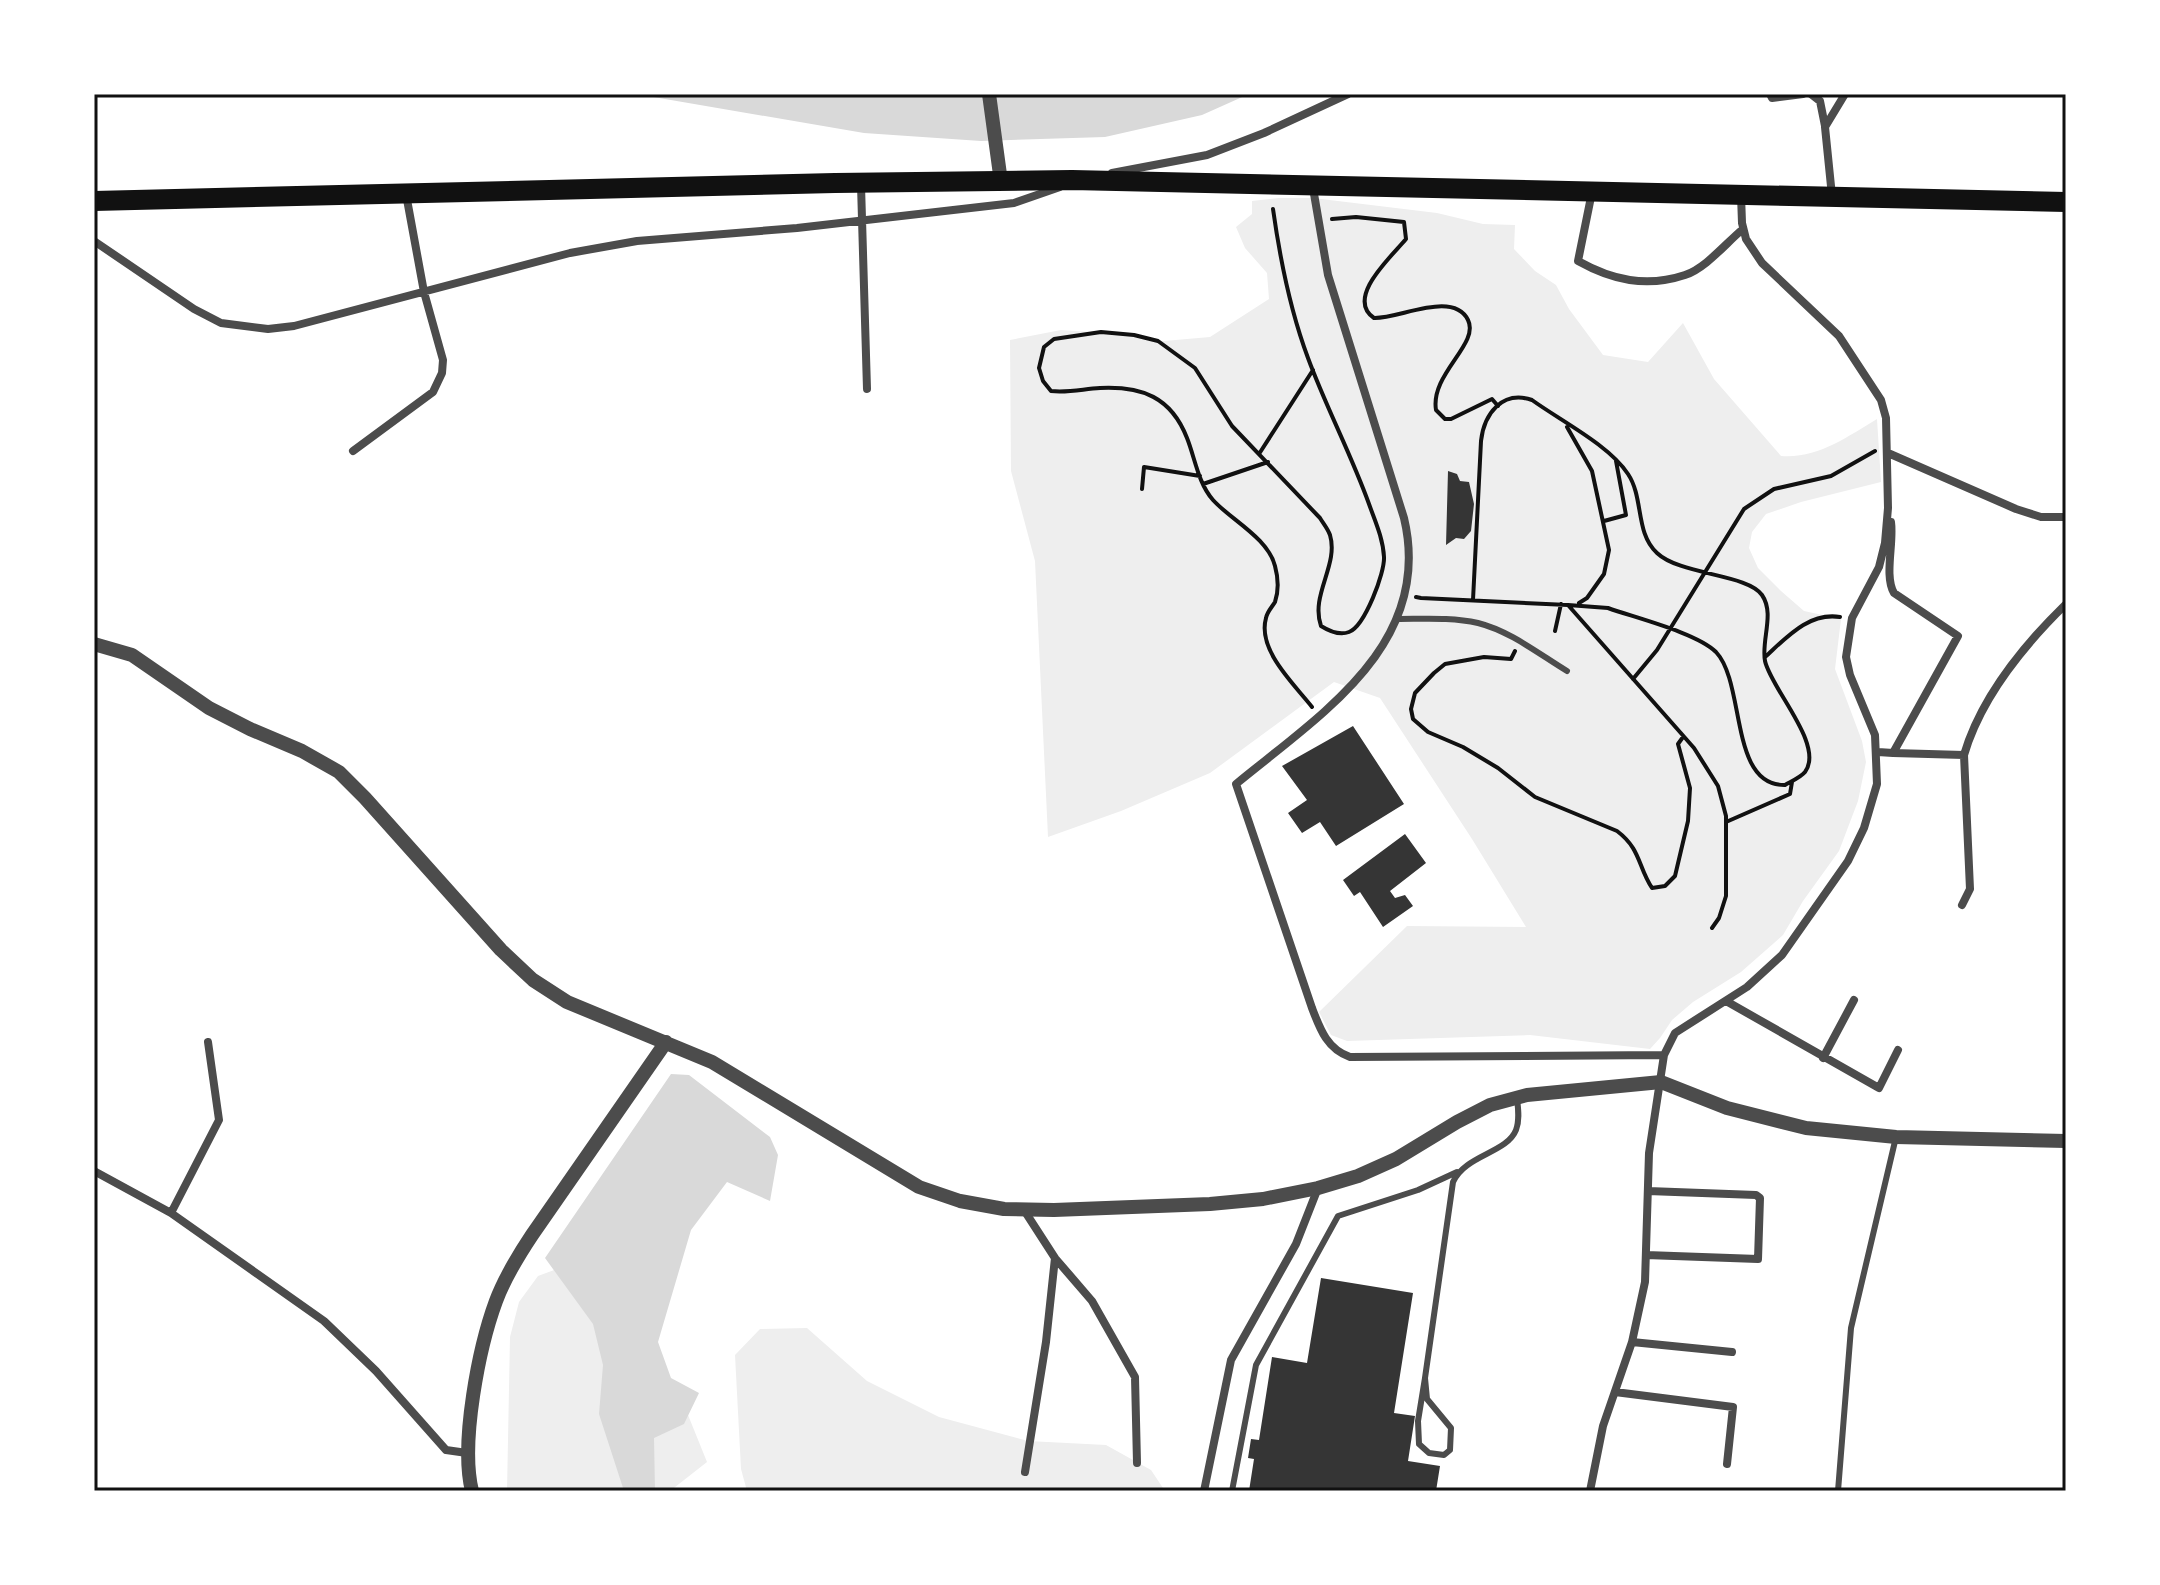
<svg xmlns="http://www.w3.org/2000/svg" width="2160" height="1585" viewBox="0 0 2160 1585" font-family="'Exo 2',sans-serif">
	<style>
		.green { fill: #eee }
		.water { fill: #d9d9d9 }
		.building { fill: #353535 }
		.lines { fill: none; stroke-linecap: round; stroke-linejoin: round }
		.path { stroke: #111; stroke-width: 4 }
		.service { stroke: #4c4c4c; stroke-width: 6 }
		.minor { stroke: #4c4c4c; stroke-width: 8 }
		.tertiary { stroke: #4c4c4c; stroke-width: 14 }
		.trunk { stroke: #111; stroke-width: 20 }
		.neatline { fill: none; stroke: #111; stroke-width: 3 }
	</style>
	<rect width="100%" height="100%" fill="#fff"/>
	<!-- green -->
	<path class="green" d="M 1279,198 L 1313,198 L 1437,213 L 1483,224 L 1515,225 L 1514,249 L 1535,271 L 1556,285 L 1569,309 L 1603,355 L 1648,362 L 1683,323 L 1714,379 L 1781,456 C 1817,459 1847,437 1877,419 L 1881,482 L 1801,502 L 1766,514 L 1752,532 L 1749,548 L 1758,568 L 1781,591 L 1804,611 L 1841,619 L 1835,669 L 1862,741 L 1866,762 L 1858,801 L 1839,851 L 1803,901 L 1783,935 L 1741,972 L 1693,1002 L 1672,1020 L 1660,1038 L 1650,1049 L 1530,1035 L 1347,1041 L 1331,1035 L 1319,1012 L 1407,926 L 1526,927 L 1472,839 L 1380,698 L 1334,682 L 1210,773 L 1121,811 L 1048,837 L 1035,561 L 1011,471 L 1010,340 L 1061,330 L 1123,334 L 1164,341 L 1210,337 L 1269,299 L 1267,273 L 1245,248 L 1236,227 L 1252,214 L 1252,201 Z
		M 573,1263 L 686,1410 L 707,1462 L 670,1491 L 507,1491 L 510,1337 L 519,1302 L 538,1276 Z
		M 807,1328 L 867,1381 L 939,1417 L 1028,1441 L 1106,1445 L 1151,1470 L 1165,1491 L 747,1491 L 741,1469 L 735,1355 L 760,1329 Z"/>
	<!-- water -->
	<path class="water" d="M 636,94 L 1249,94 L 1202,115 L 1105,137 L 981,141 L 864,133 Z
		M 671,1074 L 689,1075 L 770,1137 L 778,1155 L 770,1201 L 727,1182 L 691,1230 L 658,1342 L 671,1378 L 699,1393 L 684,1424 L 654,1438 L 655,1491 L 624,1491 L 599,1414 L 603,1365 L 593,1324 L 545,1258 Z"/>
	<!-- building -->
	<path class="building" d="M 1448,471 L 1457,474 L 1460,481 L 1469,482 L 1474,504 L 1471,531 L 1464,539 L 1456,538 L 1446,545 Z
		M 1353,726 L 1404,804 L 1336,846 L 1320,822 L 1302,833 L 1288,813 L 1307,800 L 1282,766 Z
		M 1405,834 L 1426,863 L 1390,891 L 1395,898 L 1405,895 L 1413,906 L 1383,927 L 1360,892 L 1354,896 L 1343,880 Z
		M 1321,1278 L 1413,1293 L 1394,1413 L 1415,1416 L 1408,1461 L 1440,1466 L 1436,1491 L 1249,1491 L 1254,1459 L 1248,1458 L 1251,1439 L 1259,1440 L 1272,1357 L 1307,1363 Z"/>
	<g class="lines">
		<!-- path -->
		<path class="path" d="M 1273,209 C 1280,259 1290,310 1308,358 C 1326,407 1351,454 1369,504 C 1375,521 1383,538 1384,557 C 1385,572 1365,626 1349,632 C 1339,636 1329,631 1321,626 C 1310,595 1339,565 1330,535 C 1328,529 1323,523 1320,518 L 1232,426 L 1195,368 L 1158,341 L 1134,335 L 1101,332 L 1054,339 L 1044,347 L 1039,368 L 1043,381 L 1051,391 C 1068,393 1083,389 1100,388 C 1142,386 1171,397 1187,438 C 1195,458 1198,483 1213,500 C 1231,520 1268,538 1275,566 C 1278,577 1279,590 1275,602 C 1272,607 1267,612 1266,618 C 1257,650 1294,684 1312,707
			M 1332,219 L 1356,217 L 1404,222 L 1406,239 C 1391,257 1345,298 1374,318 C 1399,319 1453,290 1468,320 C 1480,344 1430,374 1436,410 L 1445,419 L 1451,419 L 1492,399 L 1498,406
			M 1567,427 L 1592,471 L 1609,550 L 1604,574 L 1587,598 L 1579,603
			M 1259,454 L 1313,370
			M 1203,484 L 1268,462
			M 1142,489 L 1144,467 L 1200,476
			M 1604,521 L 1626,515 L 1616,461
			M 1416,597 L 1421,598 L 1568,605 L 1608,608 C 1636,618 1697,633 1716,652 C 1746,684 1729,786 1785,785 C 1792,781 1801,777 1805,772 C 1825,745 1771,689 1765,661 C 1761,640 1775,614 1762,595 C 1748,574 1680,575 1657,553 C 1635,533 1644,498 1628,474 C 1609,445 1561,421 1532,400 C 1502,390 1484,414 1481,441 L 1473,600
			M 1568,605 L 1694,748 L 1718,786 L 1726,816 L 1726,896 L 1719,918 L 1712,928
			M 1555,631 L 1561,604
			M 1515,651 L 1511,659 L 1484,657 L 1445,664 L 1434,673 L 1415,693 L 1411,709 L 1413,719 L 1428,732 L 1463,747 L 1498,768 L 1535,797 L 1617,831 C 1641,849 1638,867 1652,888 L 1665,886 L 1675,876 L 1688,821 L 1690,788 L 1678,744 L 1683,737
			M 1765,657 C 1787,637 1809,612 1840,617
			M 1633,679 L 1657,650 L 1744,509 L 1774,489 L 1831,476 L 1875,451
			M 1726,822 L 1790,794 L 1792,782"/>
		<!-- service -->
		<path class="service" d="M 1397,619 C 1424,619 1452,617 1478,623 C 1510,631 1539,654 1567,671
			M 1425,1378 L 1418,1421 L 1419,1444 L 1429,1453 L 1444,1455 L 1450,1450 L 1451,1428 L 1427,1399 L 1425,1378 L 1453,1182 C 1465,1155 1507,1153 1516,1130 C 1520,1120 1518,1108 1517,1098
			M 1232,1491 L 1256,1365 L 1338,1216 L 1418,1190 L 1457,1172
			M 1838,1491 L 1851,1328 L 1896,1137"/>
		<!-- minor -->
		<path class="minor" d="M 1770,94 L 1772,98 L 1803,94
			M 1811,94 L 1820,101 L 1825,126
			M 1112,173 L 1207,155 L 1264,133 L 1348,94
			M 861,185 L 867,389
			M 1313,188 L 1328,275 L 1404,518 C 1434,644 1321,714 1236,784 L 1312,1008 C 1320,1029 1327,1049 1350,1057 L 1664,1055
			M 1592,192 L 1578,261 C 1612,280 1646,288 1685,275 C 1706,268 1726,243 1743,229
			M 1832,196 L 1825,127 L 1845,94
			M 94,241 L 194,309 L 221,323 L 268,329 L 294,326 L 570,253 L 637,241 L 797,228 L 1014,203 L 1060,187
			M 353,451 L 433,392 L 442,373 L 443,360 L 424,292 L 406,194
			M 1888,453 L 2016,509 L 2041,517 L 2066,517
			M 1878,752 L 1893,753 L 1958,636 L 1894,593 C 1884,576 1894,543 1891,522
			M 1893,753 L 1964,755 C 1981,697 2023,646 2066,604
			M 1962,905 L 1970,889 L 1964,755
			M 1726,1001 L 1879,1088 L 1898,1050
			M 1823,1058 L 1854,1000
			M 94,1171 L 171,1213 L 324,1321 L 376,1371 L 446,1450 L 467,1453
			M 1024,1210 L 1055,1258 L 1046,1342 L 1025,1472
			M 171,1213 L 219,1120 L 208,1042
			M 1646,1255 L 1758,1259 L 1760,1198 L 1756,1195 L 1648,1191
			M 1055,1258 L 1092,1301 L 1135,1377 L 1137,1463
			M 1632,1342 L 1732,1352
			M 1615,1392 L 1733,1407 L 1727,1464
			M 1204,1491 L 1231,1360 L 1296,1244 L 1318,1188
			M 1590,1491 L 1603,1426 L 1632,1342 L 1645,1282 L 1649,1153 L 1664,1055 L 1675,1033 L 1747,987 L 1782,955 L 1848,861 L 1864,828 L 1877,784 L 1875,735 L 1850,675 L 1846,657 L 1852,618 L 1879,567 L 1885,543 L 1888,508 L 1886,418 L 1881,400 L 1839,336 L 1762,263 L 1746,239 L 1742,223 L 1741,195"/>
		<!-- tertiary -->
		<path class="tertiary" d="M 989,94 L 1001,182
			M 94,644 L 132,655 L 209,708 L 250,729 L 302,751 L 339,772 L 365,798 L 501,950 L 533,980 L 567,1002 L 712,1062 L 919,1187 L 960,1201 L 1004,1209 L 1054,1210 L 1210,1204 L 1263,1199 L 1318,1188 L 1358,1176 L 1396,1159 L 1457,1122 L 1490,1105 L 1527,1095 L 1661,1082 L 1727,1108 L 1806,1128 L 1896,1137 L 2066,1141
			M 472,1491 C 460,1443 479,1347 496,1301 C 505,1277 518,1256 532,1235 L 666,1042"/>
		<!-- trunk -->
		<path class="trunk" d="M 94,201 L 835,183 L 1072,180 L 2066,202"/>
	</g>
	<!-- border -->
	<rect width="2160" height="1585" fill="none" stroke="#ffffff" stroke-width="192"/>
	<rect x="96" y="96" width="1968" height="1393" class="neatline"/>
</svg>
